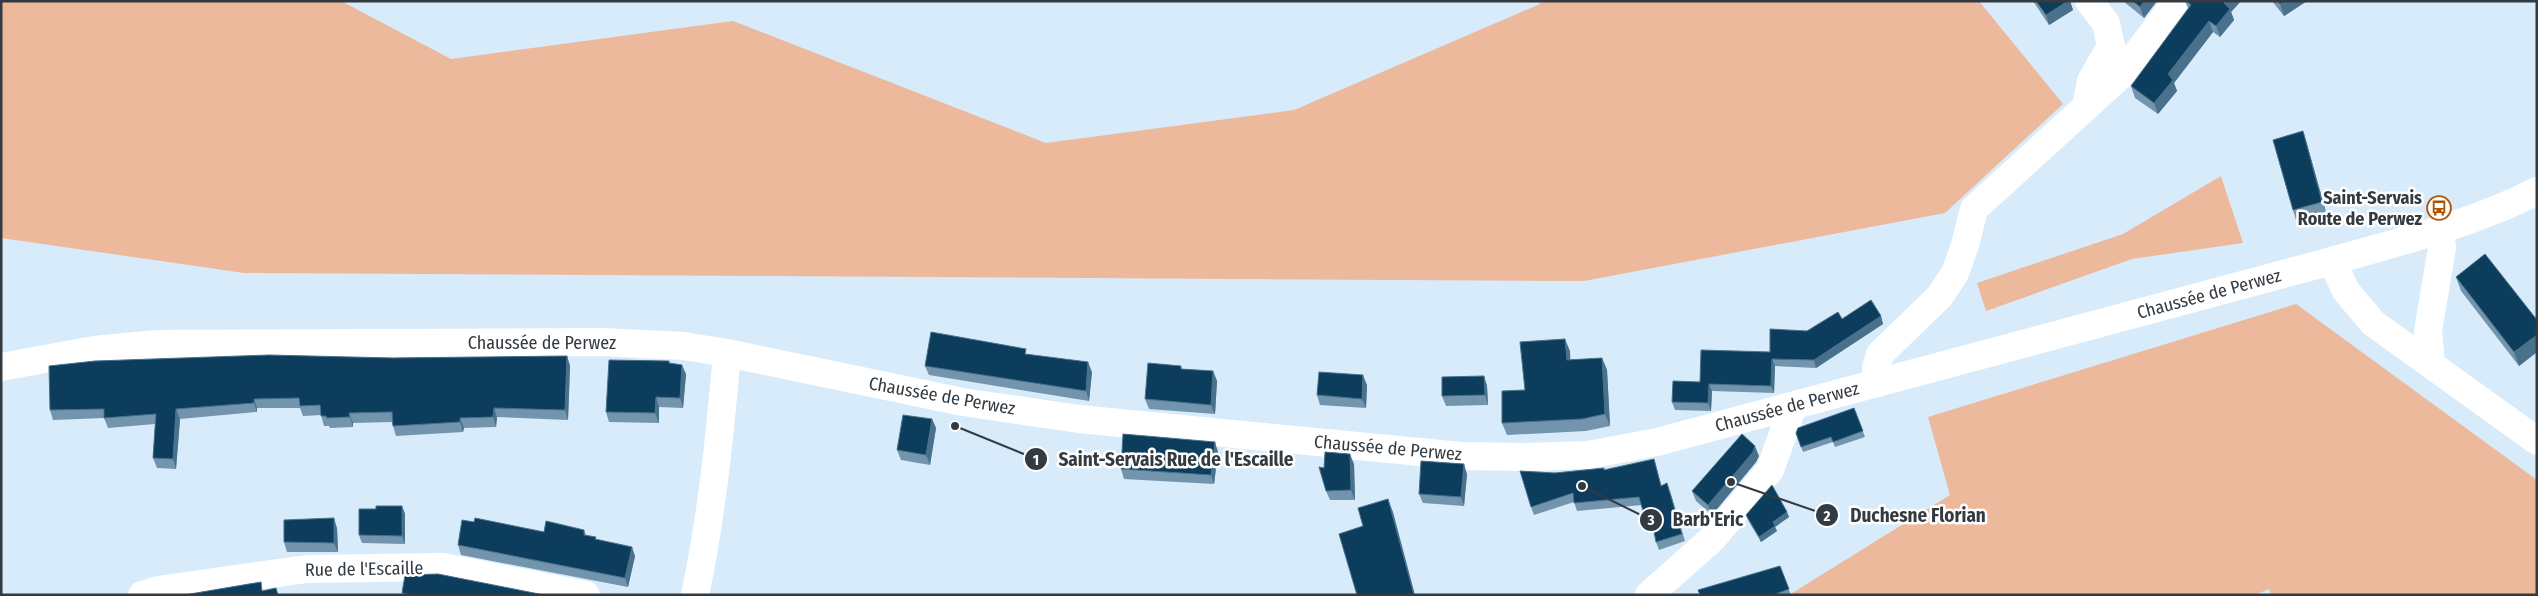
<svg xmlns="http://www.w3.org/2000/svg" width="2538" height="596" viewBox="0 0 2538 596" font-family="'Fira Sans Condensed',sans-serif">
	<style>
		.green { fill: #edb99c }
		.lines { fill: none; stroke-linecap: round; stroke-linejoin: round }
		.street { stroke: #fff; stroke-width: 28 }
		.secondary { stroke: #fff; stroke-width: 28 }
		.wall { fill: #7294ac }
		.shaded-wall { fill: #49718c }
		.building { fill: #0c3d5d; stroke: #49718c }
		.labels { text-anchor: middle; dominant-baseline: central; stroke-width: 5; stroke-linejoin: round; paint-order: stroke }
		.poi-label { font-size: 18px; font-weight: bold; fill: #333a40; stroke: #fff; text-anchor: end }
		.street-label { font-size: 18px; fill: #333a40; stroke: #fff }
		.leader { fill: none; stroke: #333a40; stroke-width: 2 }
		.callout-dot { fill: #333a40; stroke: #fff; stroke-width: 2 }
		.mark-label { font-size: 15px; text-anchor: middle; font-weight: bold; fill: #fff }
		.callout-label { font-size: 19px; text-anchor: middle; font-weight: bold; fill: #333a40; stroke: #fff; stroke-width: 5; stroke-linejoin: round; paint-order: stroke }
	</style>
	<rect width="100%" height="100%" fill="#d8ebfa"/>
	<!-- green -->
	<path class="green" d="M 1,1 L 341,1 L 451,59 L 733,21 L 1046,143 L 1294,110 L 1540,4 L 1540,1 L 1979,1 L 2063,104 L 1945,213 L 1584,281 L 244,273 L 1,238 Z
		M 2221,176 L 2243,243 L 2132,259 L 1986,311 L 1977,283 L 2123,234 Z
		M 2296,304 L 2537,480 L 2537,595 L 2271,595 L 2269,589 L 2255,595 L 1789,595 L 1950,495 L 1928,417 Z"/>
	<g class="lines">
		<!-- street -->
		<path class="street" d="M 2086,107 L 2091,81 L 2111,46 L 2106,23 L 2089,1
			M 2332,261 L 2346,291 L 2373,323 L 2537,441
			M 2431,364 L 2428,331 L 2442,248 L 2440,231
			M 1876,383 L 1876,368 L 1880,354 L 1940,296 L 1955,273 L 1965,245 L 1974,209 L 2120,76 L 2177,1
			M 142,595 L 158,590 L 307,569 L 443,567 L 586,595
			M 695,595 C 712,515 720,434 727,353
			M 1649,595 L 1713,538 L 1770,470 L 1793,406"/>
		<!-- secondary -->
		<path class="secondary" d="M 1,367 L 94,350 L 157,344 L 602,342 L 684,346 L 727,353 L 963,402 L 1079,419 L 1461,456 L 1525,457 L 1588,455 L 1657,442 L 2332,261 C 2402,241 2472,224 2537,191"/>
	</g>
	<!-- wall -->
	<path class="wall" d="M 2033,1 L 2070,1 L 2073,10 L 2049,25 Z
		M 2123,1 L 2157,1 L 2144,18 Z
		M 2185,1 L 2241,1 L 2231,12 L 2234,20 L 2220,37 L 2213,32 L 2174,83 L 2177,91 L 2158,114 L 2135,98 L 2131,86 L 2188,8 Z
		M 2272,1 L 2307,1 L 2284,16 Z
		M 2306,141 L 2326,212 L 2296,220 L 2293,210 Z
		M 2456,277 L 2537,320 L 2537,352 L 2519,366 L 2461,291 Z
		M 1881,316 L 1883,324 L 1816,368 L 1775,366 L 1774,393 L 1712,391 L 1711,411 L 1675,410 L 1672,402 L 1700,382 L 1770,352 L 1807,331 L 1842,319 Z
		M 1570,351 L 1570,360 L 1602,358 L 1607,370 L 1610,426 L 1586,431 L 1507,435 L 1502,423 L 1525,390 Z
		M 1028,355 L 1092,372 L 1089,401 L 929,375 L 925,366 Z
		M 567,356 L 570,366 L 568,420 L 497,417 L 496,427 L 464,428 L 463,432 L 396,436 L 393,426 L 392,422 L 353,423 L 353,427 L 330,428 L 329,426 L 324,426 L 321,415 L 303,416 L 300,408 L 257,408 L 257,412 L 180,419 L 176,469 L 157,468 L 153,458 L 155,424 L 108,428 L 104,418 L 53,420 L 50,410 L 393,358 Z
		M 669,361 L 670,363 L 686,374 L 683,408 L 659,407 L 659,423 L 609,422 L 606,412 Z
		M 1182,369 L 1213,371 L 1217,381 L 1215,414 L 1149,409 L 1145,399 Z
		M 1484,376 L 1487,386 L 1488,405 L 1446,406 L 1442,396 Z
		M 1367,385 L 1366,408 L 1320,405 L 1317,395 Z
		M 1854,408 L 1865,437 L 1835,447 L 1833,442 L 1803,452 L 1796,433 Z
		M 932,419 L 936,428 L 930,465 L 901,460 L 897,450 Z
		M 1218,452 L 1214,484 L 1124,479 L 1121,469 Z
		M 1759,456 L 1756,462 L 1712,515 L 1696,501 L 1692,491 Z
		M 1654,459 L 1661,485 L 1670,491 L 1685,541 L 1659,550 L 1656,542 L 1651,516 L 1646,519 L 1642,505 L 1577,511 L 1574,502 L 1534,515 L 1531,507 L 1555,473 L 1605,470 Z
		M 1354,464 L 1355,500 L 1330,500 L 1326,491 Z
		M 1467,474 L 1464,506 L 1423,503 L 1419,494 Z
		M 402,506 L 405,514 L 405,544 L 362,543 L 359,535 Z
		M 1787,512 L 1789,517 L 1775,527 L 1777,531 L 1761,542 L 1748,520 L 1746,515 Z
		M 474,522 L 544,532 L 584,530 L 586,535 L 635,556 L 628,587 L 461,555 L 458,545 Z
		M 337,528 L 338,552 L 287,552 L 284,542 Z
		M 1780,566 L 1791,595 L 1700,595 Z"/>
	<!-- shaded-wall -->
	<path class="shaded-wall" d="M 2068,1 L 2070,1 L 2073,10 L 2049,25 L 2046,15 Z
		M 2144,1 L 2157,1 L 2144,18 L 2140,7 Z
		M 2226,1 L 2241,1 L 2231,12 L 2234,20 L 2220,37 L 2216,26 L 2224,3 Z
		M 2285,1 L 2307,1 L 2284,16 L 2280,4 Z
		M 2209,21 L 2213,32 L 2174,83 L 2177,91 L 2158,114 L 2154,103 L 2168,74 Z
		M 2303,131 L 2306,141 L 2326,212 L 2322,202 Z
		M 1881,316 L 1883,324 L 1816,368 L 1814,360 Z
		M 2537,335 L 2537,352 L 2519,366 L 2514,352 Z
		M 1565,339 L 1570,351 L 1571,373 L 1567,360 Z
		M 567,356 L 570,366 L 568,420 L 565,410 Z
		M 1602,358 L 1607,370 L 1610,426 L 1605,414 Z
		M 1772,359 L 1775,366 L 1774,393 L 1771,386 Z
		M 1088,362 L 1092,372 L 1089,401 L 1086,391 Z
		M 682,365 L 686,374 L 683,408 L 680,398 Z
		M 1213,371 L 1217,381 L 1215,414 L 1211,405 Z
		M 1363,375 L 1367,385 L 1366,408 L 1362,399 Z
		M 1484,376 L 1487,386 L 1488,405 L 1485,395 Z
		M 1709,384 L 1712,391 L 1711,411 L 1708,403 Z
		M 656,397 L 659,407 L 659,423 L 655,413 Z
		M 254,399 L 257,408 L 257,412 L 254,403 Z
		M 494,408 L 497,417 L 496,427 L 493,417 Z
		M 176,409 L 180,419 L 176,469 L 173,459 Z
		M 349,413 L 353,423 L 353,427 L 350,417 Z
		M 460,418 L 464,428 L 463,432 L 460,422 Z
		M 932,419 L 936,428 L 930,465 L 926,455 Z
		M 1215,442 L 1218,452 L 1214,484 L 1211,475 Z
		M 1755,446 L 1759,456 L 1756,462 L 1712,515 L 1708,505 Z
		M 1350,454 L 1354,464 L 1355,500 L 1351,490 Z
		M 1464,464 L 1467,474 L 1464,506 L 1461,497 Z
		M 1388,499 L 1393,512 L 1415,595 L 1414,595 Z
		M 402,506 L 405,514 L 405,544 L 402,536 Z
		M 1649,507 L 1652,515 L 1646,519 L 1643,511 Z
		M 1787,512 L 1789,517 L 1775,527 L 1777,531 L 1761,542 L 1759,537 L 1773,522 Z
		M 334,518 L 337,528 L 338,552 L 334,543 Z
		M 632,547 L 635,556 L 628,587 L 625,578 Z"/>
	<!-- building -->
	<path class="building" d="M 2036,1 L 2068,1 L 2046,15 Z
		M 2133,1 L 2144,1 L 2140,7 Z
		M 2187,1 L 2226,1 L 2224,3 L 2230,9 L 2216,26 L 2209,21 L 2168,74 L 2173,80 L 2154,103 L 2131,86 L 2191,5 Z
		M 2278,1 L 2285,1 L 2280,4 Z
		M 2303,131 L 2322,202 L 2293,210 L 2273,140 Z
		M 2485,254 L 2537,320 L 2537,335 L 2514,352 L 2456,277 Z
		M 1871,300 L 1881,316 L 1814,360 L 1772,359 L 1771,386 L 1709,384 L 1708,403 L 1672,402 L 1673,381 L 1700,382 L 1701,350 L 1770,352 L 1770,329 L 1807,331 L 1838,312 L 1842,319 Z
		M 931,332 L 1026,349 L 1025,354 L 1088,362 L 1086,391 L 925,366 Z
		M 1565,339 L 1567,360 L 1602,358 L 1605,414 L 1582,419 L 1502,423 L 1502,391 L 1525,390 L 1520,342 Z
		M 269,355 L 393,358 L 567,356 L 565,410 L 494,408 L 493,417 L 460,418 L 460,422 L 393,426 L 392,412 L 349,413 L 350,417 L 327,418 L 326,416 L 321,416 L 320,405 L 300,406 L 299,398 L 254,399 L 254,403 L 176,409 L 173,459 L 153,458 L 156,414 L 104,418 L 104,409 L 50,410 L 49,366 L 95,361 Z
		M 609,360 L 669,361 L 669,363 L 682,365 L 680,398 L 656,397 L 655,413 L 606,412 Z
		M 1148,363 L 1181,366 L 1181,369 L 1213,371 L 1211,405 L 1145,399 Z
		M 1319,372 L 1363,375 L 1362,399 L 1317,395 Z
		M 1484,376 L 1485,395 L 1442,396 L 1442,377 Z
		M 1854,408 L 1863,431 L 1833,442 L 1831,437 L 1801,447 L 1796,433 L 1798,428 Z
		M 903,415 L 932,419 L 926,455 L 897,450 Z
		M 1123,434 L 1215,442 L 1211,475 L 1121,469 Z
		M 1742,434 L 1755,446 L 1753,452 L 1708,505 L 1692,491 Z
		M 1325,452 L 1350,454 L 1351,490 L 1326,491 L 1319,467 L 1324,468 Z
		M 1654,459 L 1661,486 L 1667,483 L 1682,534 L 1656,542 L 1649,507 L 1643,511 L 1639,497 L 1574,503 L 1573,493 L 1531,507 L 1520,471 L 1555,473 L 1604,468 L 1604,470 Z
		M 1421,461 L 1464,464 L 1461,497 L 1419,494 Z
		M 1772,485 L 1787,512 L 1773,522 L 1775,526 L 1759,537 L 1746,515 Z
		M 1388,499 L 1414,595 L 1357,595 L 1339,534 L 1363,526 L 1358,508 Z
		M 376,506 L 402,506 L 402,536 L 359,535 L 359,509 L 376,509 Z
		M 334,518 L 334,543 L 284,542 L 284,520 Z
		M 475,518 L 544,532 L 546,521 L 584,530 L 584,535 L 596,537 L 595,539 L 632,547 L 625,578 L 458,545 L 462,520 L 474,522 Z
		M 1780,566 L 1789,589 L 1773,595 L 1700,595 L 1698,590 Z
		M 438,574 L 544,595 L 413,595 L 402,593 L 405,575 Z
		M 261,582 L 262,591 L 276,588 L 278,595 L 184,595 Z"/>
	<!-- icons -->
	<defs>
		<g id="bus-ring" transform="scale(1.25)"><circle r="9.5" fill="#fff" stroke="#b05200" stroke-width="1.5"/><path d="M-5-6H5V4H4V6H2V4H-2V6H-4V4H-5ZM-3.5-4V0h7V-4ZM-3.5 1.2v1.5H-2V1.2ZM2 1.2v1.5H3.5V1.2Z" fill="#b05200"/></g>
	</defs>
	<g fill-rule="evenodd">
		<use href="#bus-ring" x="2439" y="208"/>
	</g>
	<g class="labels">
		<!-- poi labels -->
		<g class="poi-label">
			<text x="2422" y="198">Saint-Servais<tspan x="2422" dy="21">Route de Perwez</tspan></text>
		</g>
		<!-- street labels -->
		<g class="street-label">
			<text transform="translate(2209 294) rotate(-15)">Chaussée de Perwez</text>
			<text x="542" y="343">Chaussée de Perwez</text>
			<text transform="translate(942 396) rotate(10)">Chaussée de Perwez</text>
			<text transform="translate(1787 407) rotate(-15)">Chaussée de Perwez</text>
			<text transform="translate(1388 448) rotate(5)">Chaussée de Perwez</text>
			<text transform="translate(364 569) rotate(-1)">Rue de l'Escaille</text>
		</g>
	</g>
	<!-- callouts -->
	<path class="leader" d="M955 426L1036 459M1731 482L1827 515M1582 486L1651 520"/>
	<g class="callout-dot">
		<circle cx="955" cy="426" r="5"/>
		<circle cx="1731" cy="482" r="5"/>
		<circle cx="1582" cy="486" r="5"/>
		<circle cx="1036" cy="459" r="12"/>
		<circle cx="1827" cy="515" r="12"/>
		<circle cx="1651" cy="520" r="12"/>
	</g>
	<g class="mark-label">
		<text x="1036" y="465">1</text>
		<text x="1827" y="521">2</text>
		<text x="1651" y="525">3</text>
	</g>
	<g class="callout-label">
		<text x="1176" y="466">Saint-Servais Rue de l'Escaille</text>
		<text x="1918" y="522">Duchesne Florian</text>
		<text x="1708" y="526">Barb'Eric</text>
	</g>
	<!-- border -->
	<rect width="2538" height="596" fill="none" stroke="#333a40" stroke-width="5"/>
</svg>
